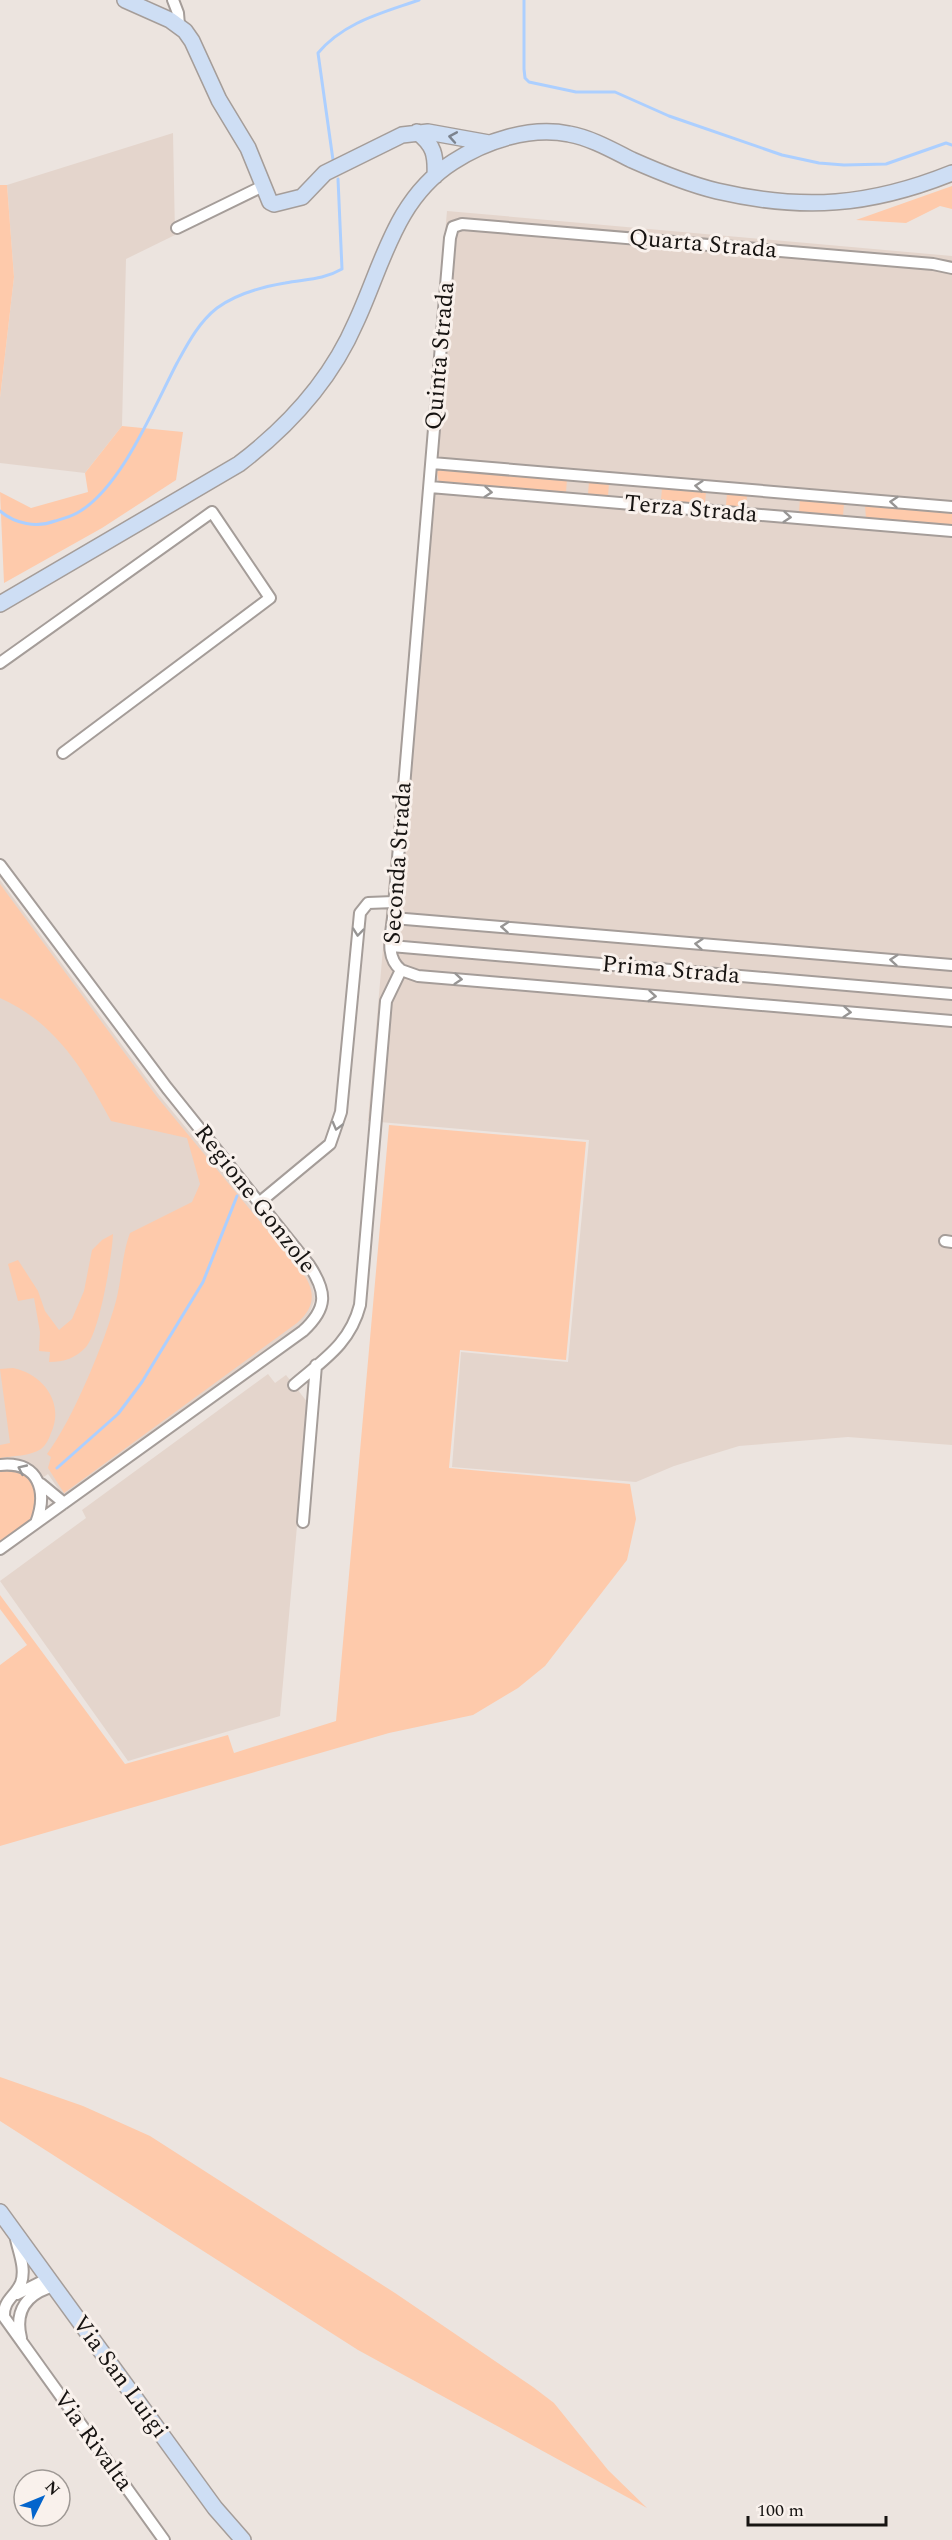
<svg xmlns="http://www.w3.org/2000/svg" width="952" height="2540" viewBox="0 0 952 2540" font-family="Spectral,serif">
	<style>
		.built { fill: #e4d5cc }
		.green { fill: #fecaab }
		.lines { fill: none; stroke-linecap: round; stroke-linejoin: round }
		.stream { stroke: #accfff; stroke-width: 3 }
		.street-casing { stroke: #a59d99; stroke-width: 14 }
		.secondary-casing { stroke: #a59d99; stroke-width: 18 }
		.street { stroke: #fff; stroke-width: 10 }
		.secondary { stroke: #cedef4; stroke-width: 15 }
		.oneway { stroke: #7c838e }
		.oneway2 { stroke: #979594 }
		.labels { text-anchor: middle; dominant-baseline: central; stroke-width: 6; stroke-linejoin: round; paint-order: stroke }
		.street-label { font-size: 24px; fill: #171412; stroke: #f9f1ec }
	</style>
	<rect width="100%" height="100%" fill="#ece4df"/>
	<!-- built -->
	<path class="built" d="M 173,133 L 175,235 L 126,259 L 122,426 L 85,473 L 0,463 L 0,398 L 14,277 L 7,185 Z
		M 447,211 L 952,256 L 952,1445 L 848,1437 L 739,1446 L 674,1466 L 636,1482 L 452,1467 L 461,1352 L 568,1362 L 589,1140 L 368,1121 Z
		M 0,880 L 159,1095 L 311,1280 L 315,1299 L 309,1314 L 298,1326 L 64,1497 L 48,1474 L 38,1481 L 0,1543 Z
		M 268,1374 L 275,1383 L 286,1375 L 308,1403 L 280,1716 L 128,1761 L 0,1581 L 86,1518 L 82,1510 Z"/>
	<!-- green -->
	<path class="green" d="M 0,185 L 7,185 L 14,277 L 0,398 Z
		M 952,186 L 952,209 L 940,206 L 906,223 L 856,220 Z
		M 122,426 L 183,432 L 176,480 L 102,528 L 4,583 L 0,492 L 31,508 L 88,492 L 85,473 Z
		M 440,469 L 567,479 L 566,492 L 439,482 L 437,472 Z
		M 589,482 L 609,483 L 608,496 L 588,494 Z
		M 662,488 L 706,491 L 705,504 L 661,500 Z
		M 727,493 L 747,495 L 746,508 L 726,505 Z
		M 800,499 L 844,503 L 843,516 L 799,512 Z
		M 867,505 L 952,512 L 952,525 L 866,518 L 865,506 Z
		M 0,884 L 157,1097 L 301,1271 C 316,1290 316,1307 297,1323 L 64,1493 L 48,1468 L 51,1457 L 47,1454 C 73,1419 104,1344 116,1301 C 122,1278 122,1254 130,1233 L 192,1202 L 200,1184 L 187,1138 L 111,1121 C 83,1069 56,1023 0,998 Z
		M 389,1125 L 586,1142 L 566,1360 L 460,1350 L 449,1468 L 630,1484 L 636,1519 L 627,1560 L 545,1666 L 518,1688 L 473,1715 L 389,1733 L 0,1846 L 0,1665 L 27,1645 L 0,1609 L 0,1595 L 125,1764 L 228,1735 L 234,1753 L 336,1721 Z
		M 113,1234 C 112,1256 100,1331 86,1347 C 76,1358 64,1362 49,1362 L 50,1352 L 39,1351 L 40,1332 L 34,1298 L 18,1301 L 8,1264 L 18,1260 L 38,1291 L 45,1311 L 59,1330 L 72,1319 L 84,1291 L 92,1250 L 102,1240 Z
		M 13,1368 C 43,1374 65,1403 51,1433 C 49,1439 46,1445 41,1449 C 31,1456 12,1456 0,1458 L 0,1445 L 10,1443 L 0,1369 Z
		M 0,1469 C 5,1469 10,1468 14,1469 C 39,1474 43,1507 27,1523 C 20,1531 9,1537 0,1543 Z
		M 0,2077 L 83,2106 L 150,2136 L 395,2293 L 533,2387 L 554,2403 L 608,2470 L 647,2508 L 358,2350 L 0,2121 Z"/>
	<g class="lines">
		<!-- stream -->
		<path class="stream" d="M 524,0 L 524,69 L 525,78 L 529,82 L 576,92 L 615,92 L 669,116 L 782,155 L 819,163 L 844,165 L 886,164 L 946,143 L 952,145
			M 333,160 L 318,53 C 344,22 382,13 419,0
			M 0,511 C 15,524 37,528 55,521 C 62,519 70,517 77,513 C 121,489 154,407 177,363 C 188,343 199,322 217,308 C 236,294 261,287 285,283 C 306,279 323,280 342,269 L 338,179
			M 57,1468 L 118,1414 L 142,1382 L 203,1282 L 237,1196"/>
		<!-- street casing -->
		<g class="street-casing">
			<path id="street" d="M 173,0 L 178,13 L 179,25
				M 177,228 L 263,186
				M 432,463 L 952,507
				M 430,487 L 952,531
				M 0,663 L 212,512 L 270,598 L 63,753
				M 0,865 L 167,1088 L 309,1265 C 327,1292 328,1308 303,1331 L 0,1549
				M 393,918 L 952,965
				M 391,946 L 952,994
				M 401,970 L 418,976 L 952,1021
				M 260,1202 L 330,1144 L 341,1112 L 360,913 L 368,903 L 394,902
				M 945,1241 L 952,1242
				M 294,1385 C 323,1360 350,1344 360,1305 L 386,1001 L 401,970 C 385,957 391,936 393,918 L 450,238 L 453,227 L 462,224 L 933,264 L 952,268
				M 0,1465 C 39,1461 48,1491 36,1523
				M 41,1484 L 64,1503
				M 303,1522 L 316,1365
				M 16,2239 C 19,2253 26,2269 21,2283 C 15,2297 3,2300 4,2317 L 164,2540
				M 17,2294 L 49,2278
				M 21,2338 C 14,2310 27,2293 55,2286"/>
		</g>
		<!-- secondary casing -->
		<g class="secondary-casing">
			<path id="secondary" d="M 125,0 L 170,20 L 185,31 L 192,41 L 219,100 L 248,148 L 270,202 L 274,204 L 302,197 L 325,173 L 402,135 L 428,132 L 489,143
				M 417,132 C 434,145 436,155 435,176
				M 0,604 L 239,464 C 289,426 331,380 356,322 C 383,264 395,199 453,162 C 485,141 530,126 569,134 C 591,138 612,150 632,160 C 659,172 688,184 717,191 C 803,211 870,206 952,173
				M 0,2212 L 215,2508 L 243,2540"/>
		</g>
		<!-- street -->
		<use href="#street" class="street"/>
		<!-- secondary -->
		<use href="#secondary" class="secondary"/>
	</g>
	<!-- one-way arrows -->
	<defs><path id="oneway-chevron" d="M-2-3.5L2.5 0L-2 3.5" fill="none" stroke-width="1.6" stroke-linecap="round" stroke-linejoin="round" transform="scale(1.5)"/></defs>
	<use class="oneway" href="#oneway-chevron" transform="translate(453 137) rotate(-170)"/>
	<g class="oneway2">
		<use href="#oneway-chevron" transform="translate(699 486) rotate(-175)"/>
		<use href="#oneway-chevron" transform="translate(488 492) rotate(5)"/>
		<use href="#oneway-chevron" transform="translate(894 502) rotate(-175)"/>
		<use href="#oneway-chevron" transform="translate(787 517) rotate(5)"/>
		<use href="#oneway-chevron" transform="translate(505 927) rotate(-175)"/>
		<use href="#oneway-chevron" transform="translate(358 932) rotate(96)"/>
		<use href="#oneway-chevron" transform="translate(699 944) rotate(-175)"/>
		<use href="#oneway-chevron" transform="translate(894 960) rotate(-175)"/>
		<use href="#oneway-chevron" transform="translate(458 979) rotate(5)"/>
		<use href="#oneway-chevron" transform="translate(652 996) rotate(5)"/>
		<use href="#oneway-chevron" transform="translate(847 1012) rotate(5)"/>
		<use href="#oneway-chevron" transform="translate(337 1126) rotate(105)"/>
		<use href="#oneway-chevron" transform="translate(22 1469) rotate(-155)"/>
	</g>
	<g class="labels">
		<!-- street labels -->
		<g class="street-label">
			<text transform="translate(703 244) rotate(5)">Quarta Strada</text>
			<text transform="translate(440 356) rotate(-85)">Quinta Strada</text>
			<text transform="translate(691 509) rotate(5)">Terza Strada</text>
			<text transform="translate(398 863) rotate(-86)">Seconda Strada</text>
			<text transform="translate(671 970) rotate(5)">Prima Strada</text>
			<text transform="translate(255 1199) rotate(52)">Regione Gonzole</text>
			<text transform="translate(120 2377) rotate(54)">Via San Luigi</text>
			<text transform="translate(93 2441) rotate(54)">Via Rivalta</text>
		</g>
	</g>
	<!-- north arrow -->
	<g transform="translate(42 2498) rotate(47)"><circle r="28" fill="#f9f1ec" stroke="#9f9995" stroke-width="1.5"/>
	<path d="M0-4.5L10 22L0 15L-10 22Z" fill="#0364cc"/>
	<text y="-9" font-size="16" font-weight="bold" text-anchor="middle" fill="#171412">N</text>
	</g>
	<!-- scale -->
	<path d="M748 2516v9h138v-9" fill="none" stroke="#171412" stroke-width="3"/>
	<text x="757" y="2516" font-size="18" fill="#171412" stroke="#f9f1ec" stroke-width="4.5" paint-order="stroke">100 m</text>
</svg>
